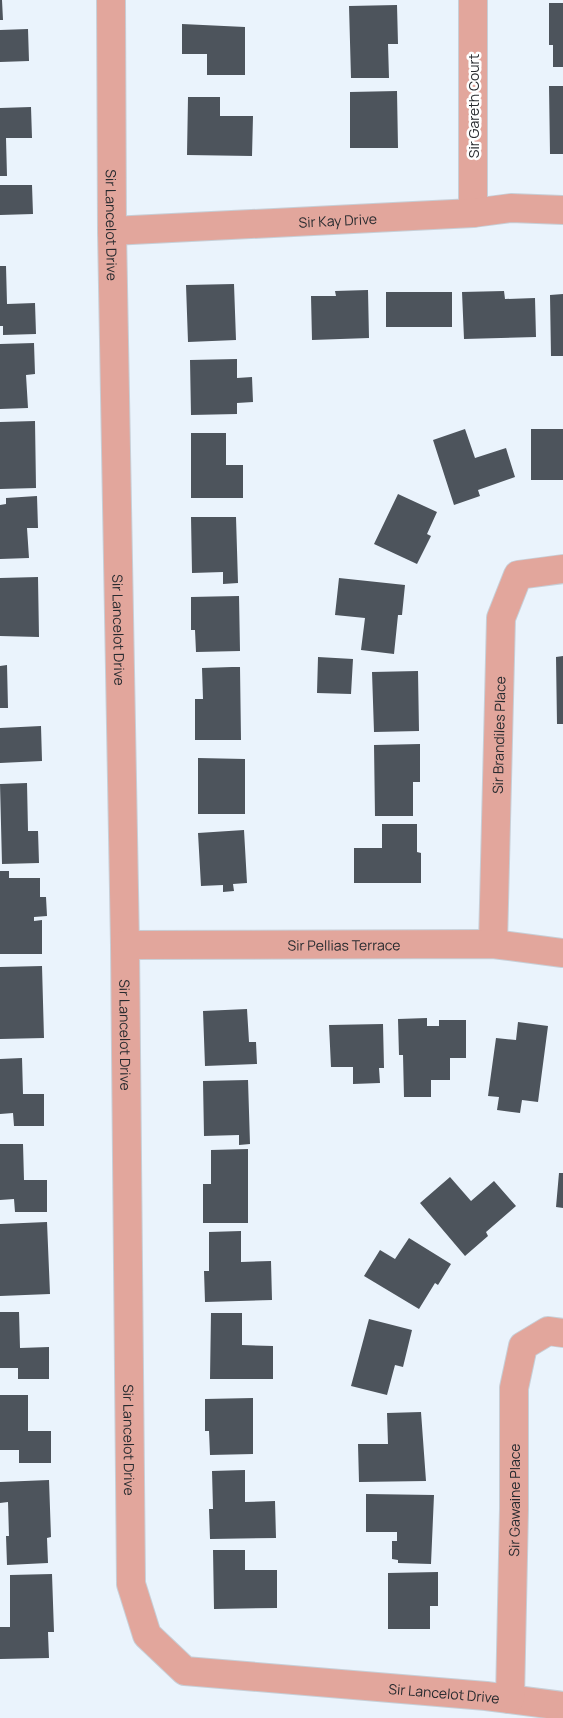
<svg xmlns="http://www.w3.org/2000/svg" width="563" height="1718" viewBox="0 0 563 1718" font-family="Manrope,sans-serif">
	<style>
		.building { fill: #4d545c }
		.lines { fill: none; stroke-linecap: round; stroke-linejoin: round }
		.street-casing { stroke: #c7cfd7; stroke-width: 30 }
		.street { stroke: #e2a69c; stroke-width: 28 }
		.labels { text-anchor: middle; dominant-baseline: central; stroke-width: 5; stroke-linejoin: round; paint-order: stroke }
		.street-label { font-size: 14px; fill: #282b2f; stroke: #fff }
	</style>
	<rect width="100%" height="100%" fill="#eaf3fc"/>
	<!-- building -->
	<path class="building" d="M 0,0 L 2,0 L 3,20 L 0,20 Z
		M 549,3 L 563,3 L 563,67 L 553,67 L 553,45 L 549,45 Z
		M 397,5 L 398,44 L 388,44 L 389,78 L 351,78 L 349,6 Z
		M 182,24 L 245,27 L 245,75 L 207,75 L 207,54 L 182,54 Z
		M 28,29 L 29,61 L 0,62 L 0,30 Z
		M 549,86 L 563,86 L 563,154 L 550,154 Z
		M 397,91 L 398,148 L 350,148 L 350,92 Z
		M 188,97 L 220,97 L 220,116 L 253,116 L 252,156 L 187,155 Z
		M 31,107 L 32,138 L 6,138 L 7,176 L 0,176 L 0,108 Z
		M 0,185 L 32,185 L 33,214 L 0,215 Z
		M 0,266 L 6,266 L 7,304 L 35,303 L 36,334 L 3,335 L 3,326 L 0,326 Z
		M 234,284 L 236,340 L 188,342 L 186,285 Z
		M 368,290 L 369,338 L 312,340 L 311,296 L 336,296 L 335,291 Z
		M 504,291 L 505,299 L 535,298 L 536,337 L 464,339 L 462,292 Z
		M 386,292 L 452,292 L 452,327 L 386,327 Z
		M 563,294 L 563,356 L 551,356 L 550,295 Z
		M 34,343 L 35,374 L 26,375 L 28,408 L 0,409 L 0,344 Z
		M 237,359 L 237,378 L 252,377 L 253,402 L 237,403 L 237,414 L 191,415 L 190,360 Z
		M 35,421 L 36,488 L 0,489 L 0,422 Z
		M 465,429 L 475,458 L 506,448 L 515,477 L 478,490 L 480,496 L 454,505 L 433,440 Z
		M 531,429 L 563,429 L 563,480 L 531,480 Z
		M 191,433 L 226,433 L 226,465 L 243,465 L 243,498 L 191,498 Z
		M 398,494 L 437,512 L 427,534 L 431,536 L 417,564 L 374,544 Z
		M 37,496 L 38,528 L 27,528 L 29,558 L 0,559 L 0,505 L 6,504 L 6,498 Z
		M 191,517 L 236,517 L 238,583 L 223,584 L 223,572 L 192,573 Z
		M 38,577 L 39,637 L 0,636 L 0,578 Z
		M 339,578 L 405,585 L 402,615 L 398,615 L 394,654 L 361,650 L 365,618 L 335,615 Z
		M 239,596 L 240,651 L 196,652 L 195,630 L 191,630 L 191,597 Z
		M 563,656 L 563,724 L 557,724 L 556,657 Z
		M 318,657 L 353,659 L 351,694 L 317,693 Z
		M 7,665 L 8,708 L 0,708 L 0,666 Z
		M 232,667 L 240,667 L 241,740 L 195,740 L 195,699 L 203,699 L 202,668 Z
		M 418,671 L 419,731 L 374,732 L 372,672 Z
		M 41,726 L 42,761 L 0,763 L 0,728 Z
		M 420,744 L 420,782 L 413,782 L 413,816 L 375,816 L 374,745 Z
		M 198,758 L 245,759 L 245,814 L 198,814 Z
		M 27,783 L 28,831 L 38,831 L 39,863 L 2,864 L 0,784 Z
		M 382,824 L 417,824 L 417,852 L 421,853 L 421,883 L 354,883 L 354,848 L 382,848 Z
		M 244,830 L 247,883 L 233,884 L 234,891 L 223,892 L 223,885 L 201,886 L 198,833 Z
		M 0,871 L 9,871 L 9,878 L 40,878 L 40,897 L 46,897 L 47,916 L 34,917 L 34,921 L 42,920 L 42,954 L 0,954 Z
		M 42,966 L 44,1038 L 0,1039 L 0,967 Z
		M 247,1009 L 249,1042 L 256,1042 L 257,1064 L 205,1066 L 203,1011 Z
		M 427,1018 L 427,1026 L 439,1026 L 439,1020 L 466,1020 L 466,1058 L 450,1058 L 450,1080 L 431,1080 L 431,1097 L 404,1097 L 403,1055 L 399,1055 L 398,1019 Z
		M 518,1022 L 548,1026 L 538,1102 L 522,1100 L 520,1113 L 497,1110 L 499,1097 L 488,1096 L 496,1038 L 516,1040 Z
		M 383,1024 L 384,1068 L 379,1068 L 380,1083 L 353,1084 L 353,1067 L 331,1067 L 329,1025 Z
		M 22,1058 L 23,1094 L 44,1094 L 44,1126 L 14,1126 L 13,1113 L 0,1114 L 0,1059 Z
		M 248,1080 L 250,1144 L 239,1145 L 239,1135 L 204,1136 L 203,1081 Z
		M 0,1144 L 23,1144 L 24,1180 L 47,1180 L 47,1212 L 15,1212 L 14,1199 L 0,1200 Z
		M 248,1149 L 248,1223 L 203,1223 L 203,1184 L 211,1184 L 211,1150 Z
		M 559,1173 L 563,1173 L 563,1208 L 556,1207 Z
		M 450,1177 L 471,1201 L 494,1181 L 516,1206 L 486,1232 L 488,1236 L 465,1256 L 420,1203 Z
		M 47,1222 L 50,1294 L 0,1296 L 0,1224 Z
		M 241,1231 L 241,1262 L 271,1261 L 272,1300 L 205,1302 L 204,1271 L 209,1271 L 209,1232 Z
		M 409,1238 L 451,1264 L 438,1285 L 435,1283 L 419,1309 L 364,1276 L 380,1250 L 395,1259 Z
		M 0,1312 L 19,1312 L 20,1348 L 49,1347 L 49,1379 L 18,1379 L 18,1368 L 0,1368 Z
		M 211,1313 L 242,1313 L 242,1345 L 273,1346 L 273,1379 L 210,1379 Z
		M 369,1319 L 412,1330 L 403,1367 L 395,1365 L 387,1395 L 351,1386 Z
		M 0,1395 L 28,1395 L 28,1431 L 51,1431 L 51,1463 L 19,1463 L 19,1450 L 0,1450 Z
		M 253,1398 L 253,1454 L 210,1455 L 209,1431 L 205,1431 L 205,1399 Z
		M 421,1412 L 426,1481 L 359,1482 L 358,1444 L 388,1444 L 387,1413 Z
		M 245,1470 L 245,1502 L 275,1501 L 276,1538 L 210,1539 L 209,1509 L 213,1509 L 212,1471 Z
		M 49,1480 L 51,1537 L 47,1538 L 48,1563 L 7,1565 L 6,1536 L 9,1536 L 8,1502 L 0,1503 L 0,1482 Z
		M 366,1494 L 434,1495 L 431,1564 L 398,1563 L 398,1560 L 392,1559 L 392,1541 L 397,1541 L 397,1532 L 366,1532 Z
		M 213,1550 L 245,1550 L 245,1570 L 277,1570 L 277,1608 L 214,1609 Z
		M 438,1572 L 438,1606 L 430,1606 L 430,1629 L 388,1629 L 388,1573 Z
		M 52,1574 L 54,1632 L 48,1632 L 49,1658 L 0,1659 L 0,1627 L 10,1627 L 10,1575 Z"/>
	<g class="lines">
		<!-- street casing -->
		<g class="street-casing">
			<g id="street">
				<path id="s1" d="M 111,0 L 112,231 L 125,945 L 131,1584 L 147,1635 L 185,1671 L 486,1696 L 563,1706"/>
				<path d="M 473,213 L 473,0"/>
				<path id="s2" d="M 112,231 L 473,213 L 511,208 L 563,210"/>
				<path id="s3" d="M 493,944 L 501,618 L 518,575 L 563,569"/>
				<path id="s4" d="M 125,945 L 493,944 L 563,953"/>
				<path id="s5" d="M 510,1699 L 514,1509 L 514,1388 L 523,1346 L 548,1331 L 563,1333"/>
			</g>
		</g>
		<!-- street -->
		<use href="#street" class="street"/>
	</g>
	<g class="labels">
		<!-- street labels -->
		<g class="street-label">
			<text transform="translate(473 106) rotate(-90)">Sir Gareth Court</text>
			<text stroke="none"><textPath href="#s2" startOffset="226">Sir Kay Drive</textPath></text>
			<text stroke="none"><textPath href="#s1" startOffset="225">Sir Lancelot Drive</textPath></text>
			<text stroke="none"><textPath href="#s1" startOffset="630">Sir Lancelot Drive</textPath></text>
			<text stroke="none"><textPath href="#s3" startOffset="209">Sir Brandiles Place</textPath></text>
			<text stroke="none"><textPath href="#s4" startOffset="219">Sir Pellias Terrace</textPath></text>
			<text stroke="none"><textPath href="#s1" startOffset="1035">Sir Lancelot Drive</textPath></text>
			<text stroke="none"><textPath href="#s1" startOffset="1440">Sir Lancelot Drive</textPath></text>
			<text stroke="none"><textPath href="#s5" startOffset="199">Sir Gawaine Place</textPath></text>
			<text stroke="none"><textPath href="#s1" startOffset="1950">Sir Lancelot Drive</textPath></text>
		</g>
	</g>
</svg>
